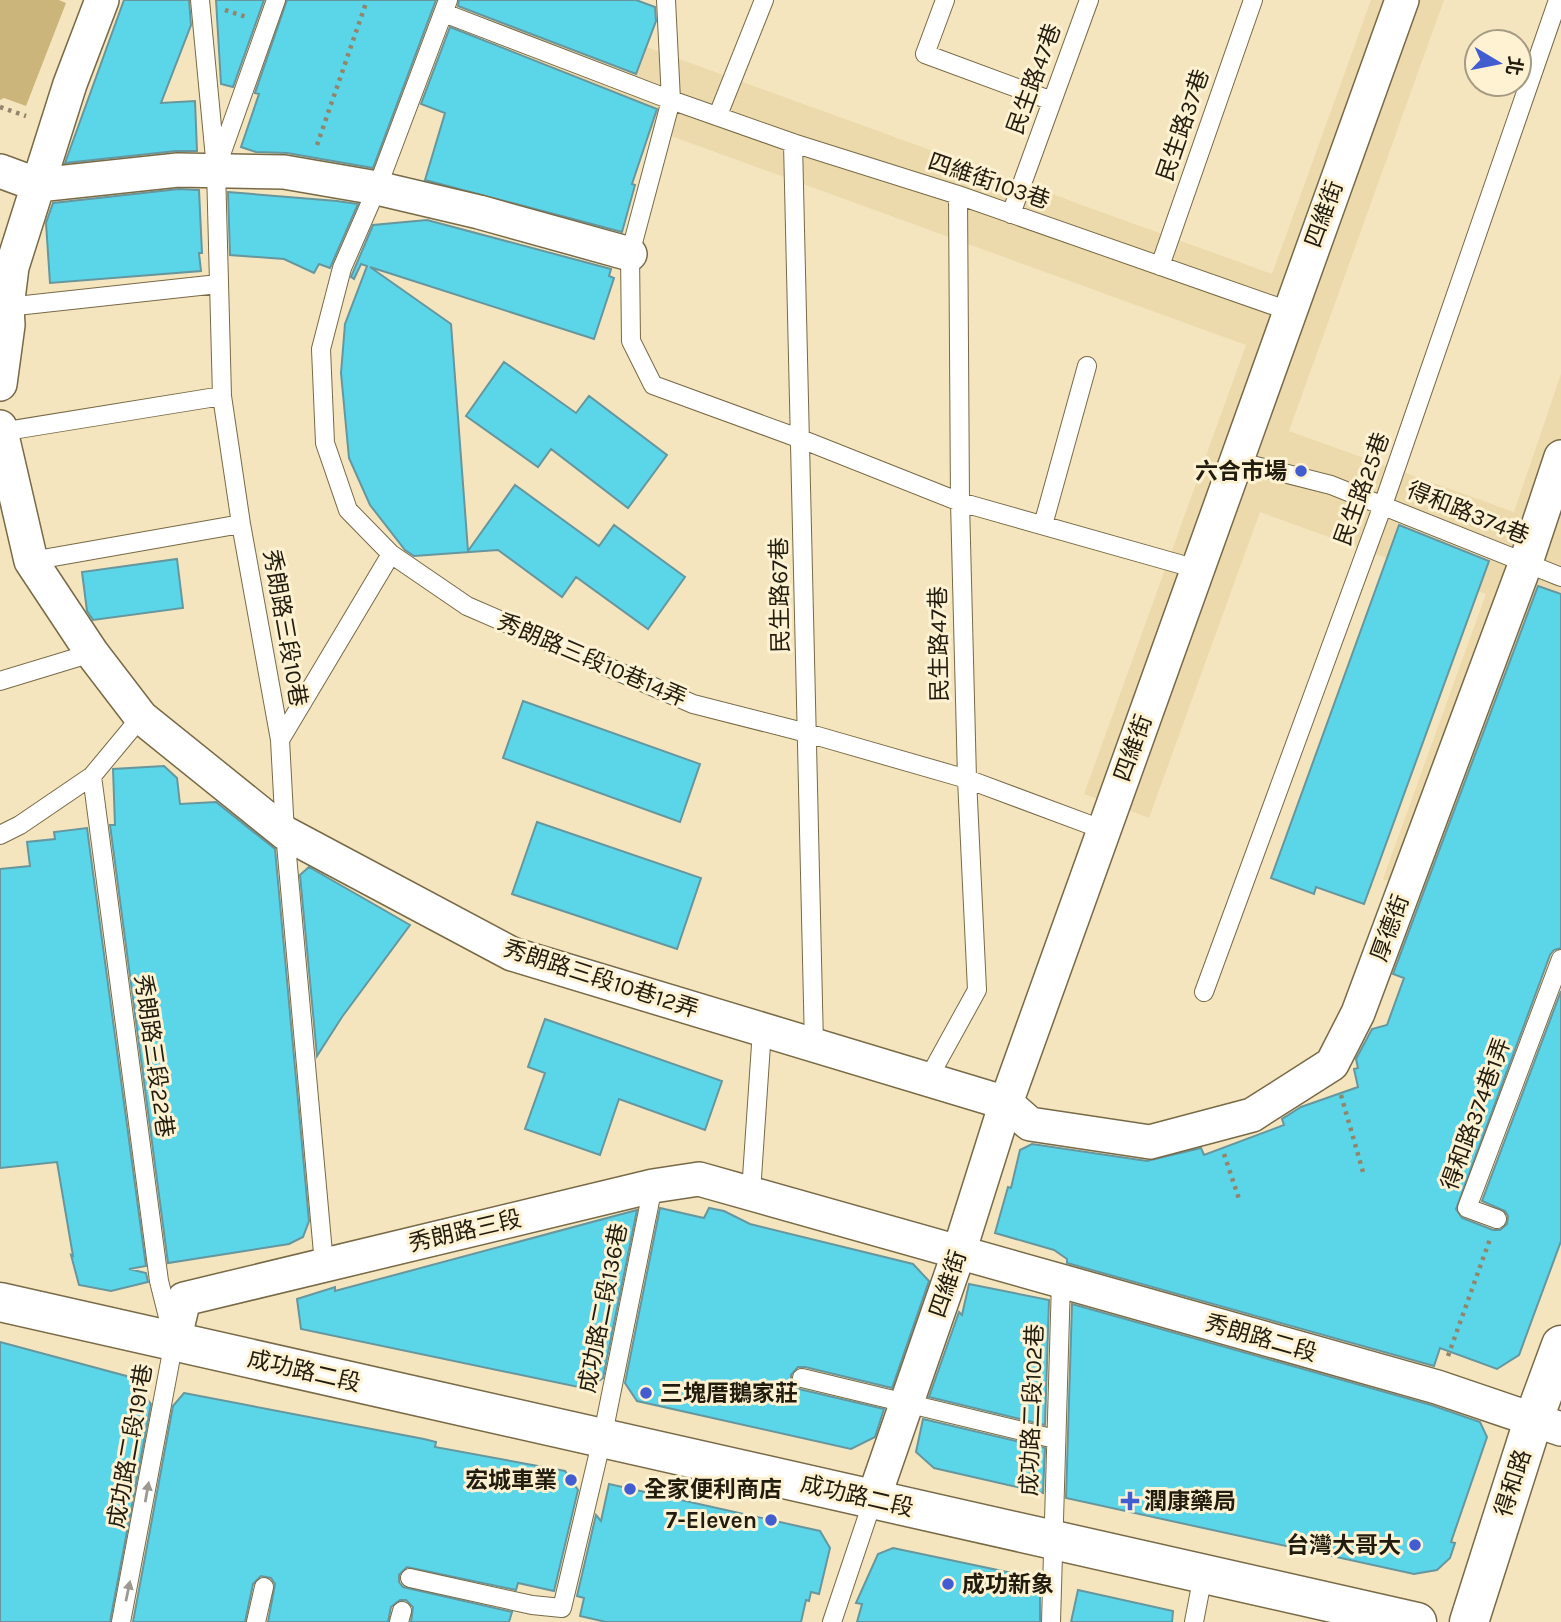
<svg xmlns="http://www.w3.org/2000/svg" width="1561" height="1622" viewBox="0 0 1561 1622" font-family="Karla,'Noto Sans TC',sans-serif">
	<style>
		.built { fill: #ecdaac }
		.green { fill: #ccb57b }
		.building { fill: #5bd6e9; stroke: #66969e; stroke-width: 2 }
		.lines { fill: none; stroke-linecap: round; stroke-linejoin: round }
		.service-casing { stroke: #786a47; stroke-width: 20 }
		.minor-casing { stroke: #786a47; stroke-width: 36 }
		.tertiary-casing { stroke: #786a47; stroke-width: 41 }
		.path { stroke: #91866b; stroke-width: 4.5; stroke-dasharray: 3.5 5; stroke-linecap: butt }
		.service { stroke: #fff; stroke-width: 18 }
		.minor { stroke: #fff; stroke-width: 33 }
		.tertiary { stroke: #fff; stroke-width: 38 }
		.oneway { fill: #9c9993 }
		.poi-dot { fill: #425dd0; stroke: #fef2d3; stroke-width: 2.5 }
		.labels { text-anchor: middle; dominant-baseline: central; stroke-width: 6; stroke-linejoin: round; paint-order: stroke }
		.street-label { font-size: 23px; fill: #221c0e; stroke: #fef2d3 }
		.poi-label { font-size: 23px; font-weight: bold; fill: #221c0e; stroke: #fef2d3; text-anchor: end }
	</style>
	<rect width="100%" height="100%" fill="#f4e5be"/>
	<!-- built -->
	<path class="built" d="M 505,0 L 517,0 L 1272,274 L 1371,0 L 1444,0 L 1289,431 L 1514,512 L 1561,374 L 1561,623 L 1440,900 L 1383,879 L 1486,594 L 1260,512 L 1149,818 L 1084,794 L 1246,345 L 481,67 Z"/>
	<!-- green -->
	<path class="green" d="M 0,0 L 59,0 L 66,3 L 26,106 L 4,98 L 0,100 Z"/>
	<!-- building -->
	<path class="building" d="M 124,0 L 189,0 L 191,25 L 161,103 L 195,101 L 197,151 L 176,151 L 65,163 Z
		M 216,0 L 264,0 L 233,87 L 221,84 Z
		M 287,0 L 436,0 L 373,168 L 287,153 L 256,152 L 241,147 L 259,94 L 255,93 Z
		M 459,0 L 636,0 L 655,7 L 656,21 L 636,74 L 458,6 Z
		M 450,27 L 657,109 L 632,184 L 635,185 L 622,232 L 425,180 L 445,113 L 421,104 Z
		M 179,189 L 199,190 L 202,253 L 199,253 L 201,271 L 50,283 L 46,223 L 53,203 Z
		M 228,192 L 337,201 L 358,204 L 330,268 L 319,264 L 314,273 L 284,259 L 230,255 Z
		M 427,220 L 611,269 L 609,276 L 614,278 L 594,339 L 370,267 L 451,324 L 468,551 L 515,485 L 599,546 L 614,525 L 685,577 L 648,629 L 576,577 L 562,597 L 498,550 L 414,556 L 405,550 L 370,505 L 349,458 L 341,373 L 345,324 L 367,266 L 361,264 L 354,279 L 351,277 L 373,225 Z
		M 504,362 L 576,413 L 589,396 L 667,455 L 628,508 L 551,449 L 538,467 L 466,416 Z
		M 1399,525 L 1489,561 L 1364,904 L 1316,887 L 1314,894 L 1271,878 Z
		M 177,559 L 183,608 L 93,620 L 87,611 L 82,572 Z
		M 1538,586 L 1561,594 L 1561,948 L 1554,950 L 1550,955 L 1456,1209 L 1462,1218 L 1493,1230 L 1500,1230 L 1507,1224 L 1508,1216 L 1505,1211 L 1482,1201 L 1561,991 L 1561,1241 L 1519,1355 L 1497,1369 L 1440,1348 L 1434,1366 L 1067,1263 L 1067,1259 L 1054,1250 L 995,1233 L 1008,1187 L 1011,1188 L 1020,1150 L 1032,1144 L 1147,1161 L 1201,1148 L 1204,1155 L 1284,1125 L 1282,1119 L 1301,1107 L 1358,1087 L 1354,1069 L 1358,1068 L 1356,1059 L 1372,1029 L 1387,1025 L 1404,978 L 1393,974 Z
		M 523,701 L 700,764 L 680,822 L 503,758 Z
		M 164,766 L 177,778 L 180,804 L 216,802 L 275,849 L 309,1221 L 303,1237 L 289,1244 L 168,1263 L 110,825 L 115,825 L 113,769 Z
		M 537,822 L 701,878 L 677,949 L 512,894 Z
		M 87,828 L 146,1266 L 129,1269 L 146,1273 L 148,1282 L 111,1291 L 79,1285 L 71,1255 L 73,1256 L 57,1162 L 0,1168 L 0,869 L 30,866 L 27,842 L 55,839 L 54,832 Z
		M 309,867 L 410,925 L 342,1017 L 317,1056 L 300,875 Z
		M 545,1019 L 722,1081 L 705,1130 L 619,1099 L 600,1155 L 525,1129 L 545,1073 L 528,1067 Z
		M 660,1208 L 704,1218 L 709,1208 L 724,1211 L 750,1224 L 913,1264 L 929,1281 L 892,1388 L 805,1367 L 798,1367 L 791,1375 L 791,1382 L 799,1389 L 884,1409 L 875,1437 L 851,1449 L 637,1401 L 625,1383 Z
		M 637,1210 L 603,1378 L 588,1389 L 301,1329 L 297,1299 L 335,1287 L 335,1291 Z
		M 969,1284 L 1049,1300 L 1045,1425 L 929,1397 L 959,1312 L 962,1315 Z
		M 1072,1304 L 1431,1405 L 1480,1422 L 1487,1437 L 1451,1542 L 1455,1543 L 1450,1558 L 1437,1570 L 1414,1574 L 1066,1498 Z
		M 0,1342 L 130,1377 L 151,1404 L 110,1622 L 0,1622 Z
		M 184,1393 L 424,1439 L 436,1442 L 435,1447 L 565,1471 L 578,1490 L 554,1591 L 518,1583 L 516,1590 L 407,1567 L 399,1575 L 399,1582 L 403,1587 L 512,1612 L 509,1622 L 411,1622 L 413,1607 L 406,1600 L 400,1600 L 391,1607 L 388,1622 L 268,1622 L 275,1584 L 271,1578 L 261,1576 L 253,1584 L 245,1622 L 133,1622 L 173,1406 Z
		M 923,1419 L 1045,1448 L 1043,1493 L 934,1468 L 916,1452 Z
		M 609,1484 L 820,1531 L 830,1548 L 819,1594 L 811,1592 L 809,1601 L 806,1600 L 801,1622 L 606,1622 L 580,1616 L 584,1598 L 577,1596 L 596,1515 L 601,1521 Z
		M 893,1548 L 1012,1573 L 1026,1578 L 1040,1595 L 1040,1622 L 857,1622 L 862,1604 L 856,1603 L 878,1554 Z
		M 1078,1590 L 1173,1611 L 1172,1622 L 1071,1622 Z"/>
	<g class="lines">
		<!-- service casing -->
		<g class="service-casing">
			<path id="service" d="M 200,0 L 216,169 L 222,396 L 241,524 L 280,740 L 285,833 L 324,1264
				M 448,0 L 377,188 L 342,268 L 321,349 L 325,443 L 348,510 L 391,554 L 467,606 L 693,704 L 807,733 L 967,779 L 1104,830
				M 666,0 L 671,100 L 630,254 L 631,341 L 653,385 L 801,439 L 960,502 L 1197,569
				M 945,0 L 925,54 L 1052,101
				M 444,13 L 671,100 L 793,143 L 958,195 L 1289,311
				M 718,115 L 764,0
				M 793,143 L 814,1045
				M 218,163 L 276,0
				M 1011,214 L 1089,0
				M 1160,266 L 1253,0
				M 7,307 L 218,284
				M 0,432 L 222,396
				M 1236,461 L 1331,485 L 1561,577
				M 1043,525 L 1087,366
				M 31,561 L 241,524
				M 0,681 L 92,653
				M 280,740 L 391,554
				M 92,776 L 159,1281 L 174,1341 L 121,1622
				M 0,835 L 20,825 L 92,776 L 141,717
				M 1204,992 L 1383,505 L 1558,0
				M 928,1079 L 977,990 L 967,779 L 960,502 L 958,195
				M 751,1192 L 762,1030
				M 1497,1219 L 1467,1208 L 1561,959
				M 802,1378 L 1055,1439
				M 410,1578 L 532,1605 L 562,1608 L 602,1439 L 653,1186
				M 256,1622 L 264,1587
				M 399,1622 L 402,1611
				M 832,1622 L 873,1500
				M 1051,1622 L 1061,1282
				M 1194,1622 L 1203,1575"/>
		</g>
		<!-- minor casing -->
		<g class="minor-casing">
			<path id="minor" d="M 0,171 L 38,185 L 178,170 L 284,172 L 377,188 L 479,212 L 630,254
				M 0,384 L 8,325 L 7,307 L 12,267 L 70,84 L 102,0
				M 0,427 L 31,561 L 92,653 L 141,717 L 285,833 L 512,954 L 1006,1103 L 1030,1124 L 1150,1142 L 1252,1115 L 1332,1064 L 1358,1013 L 1526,562 L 1561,457
				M 174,1341 L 184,1299 L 653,1186 L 699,1179 L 1437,1387 L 1561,1429
				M 873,1500 L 959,1252 L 1006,1103 L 1402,0"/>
		</g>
		<!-- tertiary casing -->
		<g class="tertiary-casing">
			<path id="tertiary" d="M 0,1302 L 1417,1622
				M 1469,1622 L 1533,1421 L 1561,1345"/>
		</g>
		<!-- path -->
		<path class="path" d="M 225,10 L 246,17
			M 0,107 L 26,116
			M 317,145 L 367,0
			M 1341,1095 L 1363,1172
			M 1224,1154 L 1239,1199
			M 1448,1356 L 1490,1239"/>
		<!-- service -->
		<use href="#service" class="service"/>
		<!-- minor -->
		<use href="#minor" class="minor"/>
		<!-- tertiary -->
		<use href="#tertiary" class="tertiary"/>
	</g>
	<!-- one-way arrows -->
	<defs><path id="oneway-solid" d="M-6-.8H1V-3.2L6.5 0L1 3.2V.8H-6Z" transform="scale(1.75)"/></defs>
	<g class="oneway">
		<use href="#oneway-solid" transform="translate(147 1492) rotate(-80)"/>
		<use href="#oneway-solid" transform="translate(128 1591) rotate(-78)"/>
	</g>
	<!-- markers -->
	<g class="poi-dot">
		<circle cx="1301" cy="471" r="7"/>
		<circle cx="646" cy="1393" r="7"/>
		<circle cx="571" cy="1480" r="7"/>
		<circle cx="630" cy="1489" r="7"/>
		<path d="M1126.5 1490.5h7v7h7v7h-7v7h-7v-7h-7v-7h7z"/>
		<circle cx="771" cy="1520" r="7"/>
		<circle cx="1415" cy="1545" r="7"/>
		<circle cx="948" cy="1584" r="7"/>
	</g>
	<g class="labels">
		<!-- street labels -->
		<g class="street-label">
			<text transform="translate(1034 79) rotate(-70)">民生路47巷</text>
			<text transform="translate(1183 125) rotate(-71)">民生路37巷</text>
			<text transform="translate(989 181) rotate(19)">四維街103巷</text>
			<text transform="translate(1324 214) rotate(-70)">四維街</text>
			<text transform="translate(1362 489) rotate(-70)">民生路25巷</text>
			<text transform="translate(1468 513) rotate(22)">得和路374巷</text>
			<text transform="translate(780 595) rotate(-91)">民生路67巷</text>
			<text transform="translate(285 628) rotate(80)">秀朗路三段10巷</text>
			<text transform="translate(939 644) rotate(-91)">民生路47巷</text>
			<text transform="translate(592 660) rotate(23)">秀朗路三段10巷14弄</text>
			<text transform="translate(1133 748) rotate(-70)">四維街</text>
			<text transform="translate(1390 928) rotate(-70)">厚德街</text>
			<text transform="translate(601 979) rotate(18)">秀朗路三段10巷12弄</text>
			<text transform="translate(154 1056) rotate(82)">秀朗路三段22巷</text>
			<text transform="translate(1476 1114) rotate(-70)">得和路374巷1弄</text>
			<text transform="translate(465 1231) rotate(-13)">秀朗路三段</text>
			<text transform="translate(948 1284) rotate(-71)">四維街</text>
			<text transform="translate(603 1308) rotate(-79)">成功路二段136巷</text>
			<text transform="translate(1261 1338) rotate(16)">秀朗路二段</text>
			<text transform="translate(304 1371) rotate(13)">成功路二段</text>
			<text transform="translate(1032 1410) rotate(-88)">成功路二段102巷</text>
			<text transform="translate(130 1446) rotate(-80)">成功路二段191巷</text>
			<text transform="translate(1513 1483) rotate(-72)">得和路</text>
			<text transform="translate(857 1496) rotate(13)">成功路二段</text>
		</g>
		<!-- poi labels -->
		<g class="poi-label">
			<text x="1287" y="471">六合市場</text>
			<text x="660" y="1393" text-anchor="start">三塊厝鵝家莊</text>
			<text x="557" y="1480">宏城車業</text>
			<text x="644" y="1489" text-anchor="start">全家便利商店</text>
			<text x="1144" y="1501" text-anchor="start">潤康藥局</text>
			<text x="757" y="1520">7-Eleven</text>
			<text x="1401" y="1545">台灣大哥大</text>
			<text x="962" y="1584" text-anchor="start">成功新象</text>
		</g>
	</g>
	<!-- north arrow -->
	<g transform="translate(1498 63) rotate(100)"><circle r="33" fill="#fef2d3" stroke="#a69c84" stroke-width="2"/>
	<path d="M0-5L12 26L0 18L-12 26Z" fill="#425dd0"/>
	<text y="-10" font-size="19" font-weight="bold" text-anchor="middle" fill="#221c0e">北</text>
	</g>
</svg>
